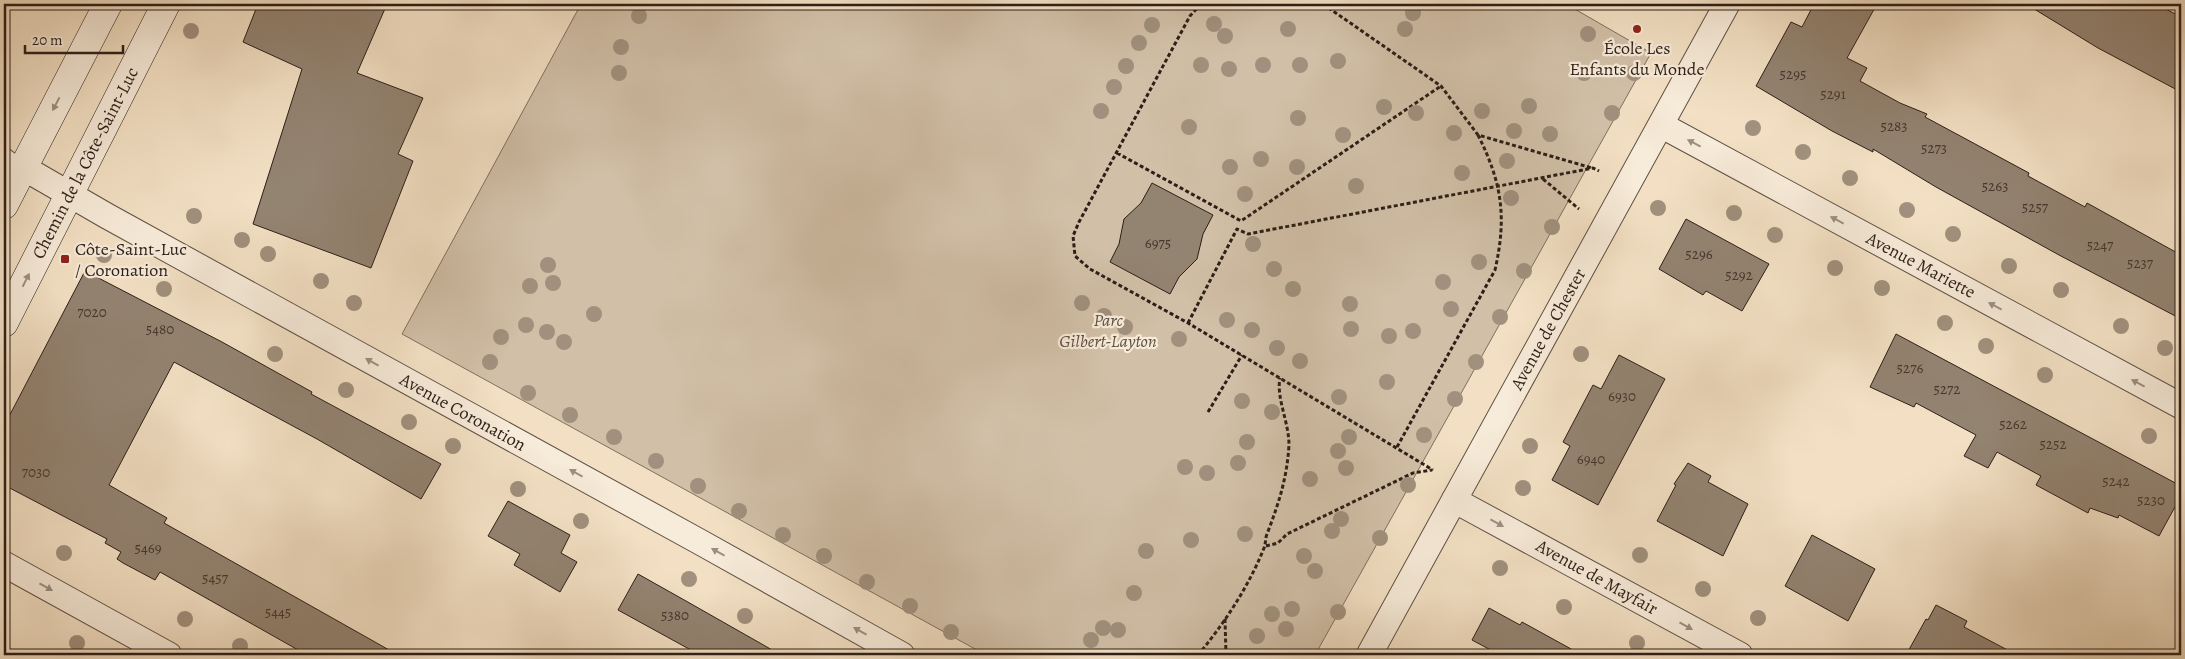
<svg xmlns="http://www.w3.org/2000/svg" width="2185" height="659" viewBox="0 0 2185 659" font-family="Alegreya,serif">
	<style>
		.green { fill: #d1bfa7; stroke: #7e6f60 }
		.building { fill: #938371; stroke: #2c1f18 }
		.lines { fill: none; stroke-linecap: round; stroke-linejoin: round }
		.service-casing { stroke: #5e4f43; stroke-width: 14 }
		.minor-casing { stroke: #5e4f43; stroke-width: 27 }
		.secondary-casing { stroke: #2c1f18; stroke-width: 29 }
		.path { stroke: #2c1f18; stroke-width: 3; stroke-dasharray: 4 2.5; stroke-linecap: butt }
		.service { stroke: #f7ebd9; stroke-width: 12 }
		.minor { stroke: #f7ebd9; stroke-width: 25 }
		.secondary { stroke: #f7ebd9; stroke-width: 28 }
		.tree { fill: #a1907d }
		.oneway { fill: #9c8f82 }
		.poi-dot { fill: #8f2418; stroke: #f7ebd9; stroke-width: 2 }
		.labels { text-anchor: middle; dominant-baseline: central; stroke-width: 4.5; stroke-linejoin: round; paint-order: stroke }
		.number-label { font-size: 15px; fill: #46382e }
		.poi-label { font-size: 18px; fill: #2c1f18; stroke: #f7ebd9 }
		.street-label { font-size: 18px; fill: #2c1f18; stroke: #f7ebd9 }
		.park-label { font-size: 18px; font-style: italic; fill: #5e4f43; stroke: #f7ebd9 }
	</style>
	<rect width="100%" height="100%" fill="#f3e0c4"/>
	<filter id="stains"><feTurbulence type="fractalNoise" baseFrequency=".004" numOctaves="4"/><feColorMatrix values="0 0 0 0 .2 0 0 0 0 .09 0 0 0 0 .02 0 0 0 .5 -.17"/></filter>
	<radialGradient id="worn" r=".72"><stop offset=".6" stop-color="#630" stop-opacity="0"/><stop offset="1" stop-color="#630" stop-opacity=".3"/></radialGradient>
	<!-- green -->
	<path class="green" d="M 581,4 L 1566,4 L 1651,53 L 1315,655 L 986,655 L 402,334 Z"/>
	<!-- building -->
	<path class="building" d="M 258,4 L 387,4 L 357,73 L 423,98 L 398,154 L 413,161 L 371,268 L 253,224 L 302,69 L 243,42 Z
		M 1814,4 L 1877,4 L 1847,58 L 1867,68 L 1860,81 L 1900,103 L 1927,114 L 1925,117 L 2029,173 L 2028,176 L 2085,207 L 2087,203 L 2181,255 L 2181,319 L 2059,255 L 1936,187 L 1873,149 L 1873,152 L 1832,131 L 1756,86 L 1791,22 L 1802,27 Z
		M 2026,4 L 2156,4 L 2181,17 L 2181,92 L 2098,48 Z
		M 1152,183 L 1213,215 L 1203,234 L 1197,259 L 1179,277 L 1170,294 L 1110,262 L 1119,244 L 1124,219 L 1141,203 Z
		M 1686,219 L 1769,264 L 1742,311 L 1706,291 L 1703,295 L 1659,269 Z
		M 85,271 L 222,342 L 312,392 L 311,394 L 441,464 L 421,499 L 317,439 L 174,362 L 109,485 L 167,518 L 164,523 L 398,655 L 307,655 L 160,572 L 155,580 L 123,563 L 117,559 L 121,552 L 105,543 L 107,539 L 4,485 L 4,426 Z
		M 1896,334 L 2181,486 L 2181,496 L 2159,536 L 2119,515 L 2118,518 L 2090,508 L 2088,513 L 2036,485 L 2041,476 L 1997,452 L 1988,468 L 1964,456 L 1976,435 L 1916,403 L 1914,407 L 1870,387 Z
		M 1619,355 L 1665,379 L 1598,505 L 1552,480 L 1570,446 L 1563,442 L 1593,385 L 1601,389 Z
		M 1688,463 L 1711,476 L 1708,482 L 1748,504 L 1723,556 L 1657,521 L 1676,485 L 1674,484 Z
		M 508,501 L 570,535 L 561,553 L 577,562 L 560,592 L 514,565 L 520,554 L 488,536 Z
		M 1812,535 L 1875,569 L 1848,621 L 1785,586 Z
		M 638,574 L 686,601 L 781,655 L 700,655 L 618,610 Z
		M 1936,605 L 1967,621 L 1964,627 L 2017,655 L 1906,655 L 1926,619 L 1928,620 Z
		M 1489,608 L 1520,625 L 1522,622 L 1582,655 L 1500,655 L 1472,640 Z"/>
	<g class="lines">
		<!-- service casing -->
		<g class="service-casing">
			<path id="service" d="M 4,153 L 24,168"/>
		</g>
		<!-- minor casing -->
		<g class="minor-casing">
			<path id="minor" d="M 1661,125 L 2181,406
				M 24,168 L 107,216 L 700,542 L 902,655
				M 1454,500 L 1740,655
				M 4,564 L 169,655
				M 1369,655 L 1727,4"/>
		</g>
		<!-- secondary casing -->
		<g class="secondary-casing">
			<path id="secondary" d="M 4,205 L 108,4
				M 4,323 L 166,4"/>
		</g>
		<!-- path -->
		<path class="path" d="M 1201,4 L 1190,16 L 1079,222 L 1073,236 L 1075,256 L 1090,269 L 1188,323 L 1433,470
			M 1323,4 L 1441,86 L 1478,135 L 1592,168
			M 1117,153 L 1241,221 L 1441,86
			M 1543,179 L 1579,209
			M 1188,323 L 1237,229 L 1248,234 L 1593,168 L 1599,171
			M 1208,412 L 1242,355
			M 1397,447 L 1495,270 C 1507,217 1502,183 1478,135
			M 1266,546 L 1278,543 L 1287,534 L 1413,473 L 1432,470
			M 1225,619 L 1226,655
			M 1198,655 C 1224,624 1249,586 1264,548 C 1266,543 1265,539 1267,534 C 1279,503 1287,478 1289,445 C 1289,422 1276,398 1280,378"/>
		<!-- service -->
		<use href="#service" class="service"/>
		<!-- minor -->
		<use href="#minor" class="minor"/>
		<!-- secondary -->
		<use href="#secondary" class="secondary"/>
	</g>
	<!-- trees -->
	<g class="tree">
		<circle cx="1413" cy="13" r="8"/>
		<circle cx="639" cy="16" r="8"/>
		<circle cx="1214" cy="24" r="8"/>
		<circle cx="1152" cy="25" r="8"/>
		<circle cx="1288" cy="29" r="8"/>
		<circle cx="1405" cy="29" r="8"/>
		<circle cx="191" cy="31" r="8"/>
		<circle cx="1588" cy="34" r="8"/>
		<circle cx="1225" cy="36" r="8"/>
		<circle cx="1139" cy="43" r="8"/>
		<circle cx="621" cy="47" r="8"/>
		<circle cx="1338" cy="61" r="8"/>
		<circle cx="1201" cy="65" r="8"/>
		<circle cx="1263" cy="65" r="8"/>
		<circle cx="1300" cy="65" r="8"/>
		<circle cx="1126" cy="66" r="8"/>
		<circle cx="1229" cy="69" r="8"/>
		<circle cx="619" cy="73" r="8"/>
		<circle cx="1584" cy="73" r="8"/>
		<circle cx="1634" cy="73" r="8"/>
		<circle cx="1114" cy="87" r="8"/>
		<circle cx="1529" cy="106" r="8"/>
		<circle cx="1384" cy="107" r="8"/>
		<circle cx="1101" cy="111" r="8"/>
		<circle cx="1482" cy="111" r="8"/>
		<circle cx="1416" cy="113" r="8"/>
		<circle cx="1612" cy="113" r="8"/>
		<circle cx="1298" cy="118" r="8"/>
		<circle cx="1189" cy="127" r="8"/>
		<circle cx="1753" cy="128" r="8"/>
		<circle cx="1514" cy="131" r="8"/>
		<circle cx="1454" cy="133" r="8"/>
		<circle cx="1550" cy="134" r="8"/>
		<circle cx="1343" cy="135" r="8"/>
		<circle cx="1803" cy="152" r="8"/>
		<circle cx="1261" cy="159" r="8"/>
		<circle cx="1507" cy="161" r="8"/>
		<circle cx="1230" cy="167" r="8"/>
		<circle cx="1297" cy="167" r="8"/>
		<circle cx="1462" cy="173" r="8"/>
		<circle cx="1850" cy="178" r="8"/>
		<circle cx="1356" cy="186" r="8"/>
		<circle cx="1245" cy="194" r="8"/>
		<circle cx="1511" cy="198" r="8"/>
		<circle cx="1658" cy="208" r="8"/>
		<circle cx="1907" cy="210" r="8"/>
		<circle cx="1734" cy="213" r="8"/>
		<circle cx="194" cy="216" r="8"/>
		<circle cx="1552" cy="227" r="8"/>
		<circle cx="1953" cy="234" r="8"/>
		<circle cx="1775" cy="235" r="8"/>
		<circle cx="242" cy="240" r="8"/>
		<circle cx="1253" cy="244" r="8"/>
		<circle cx="268" cy="254" r="8"/>
		<circle cx="104" cy="255" r="8"/>
		<circle cx="1479" cy="262" r="8"/>
		<circle cx="548" cy="265" r="8"/>
		<circle cx="2009" cy="266" r="8"/>
		<circle cx="1835" cy="268" r="8"/>
		<circle cx="1274" cy="269" r="8"/>
		<circle cx="1524" cy="271" r="8"/>
		<circle cx="321" cy="281" r="8"/>
		<circle cx="1443" cy="282" r="8"/>
		<circle cx="553" cy="283" r="8"/>
		<circle cx="530" cy="286" r="8"/>
		<circle cx="1882" cy="288" r="8"/>
		<circle cx="164" cy="289" r="8"/>
		<circle cx="1293" cy="289" r="8"/>
		<circle cx="2061" cy="290" r="8"/>
		<circle cx="354" cy="303" r="8"/>
		<circle cx="1082" cy="303" r="8"/>
		<circle cx="1350" cy="304" r="8"/>
		<circle cx="1451" cy="309" r="8"/>
		<circle cx="594" cy="314" r="8"/>
		<circle cx="1104" cy="316" r="8"/>
		<circle cx="1500" cy="317" r="8"/>
		<circle cx="1227" cy="320" r="8"/>
		<circle cx="1945" cy="323" r="8"/>
		<circle cx="526" cy="325" r="8"/>
		<circle cx="2121" cy="326" r="8"/>
		<circle cx="1125" cy="327" r="8"/>
		<circle cx="1351" cy="329" r="8"/>
		<circle cx="1252" cy="330" r="8"/>
		<circle cx="1413" cy="331" r="8"/>
		<circle cx="547" cy="332" r="8"/>
		<circle cx="1389" cy="336" r="8"/>
		<circle cx="501" cy="337" r="8"/>
		<circle cx="1179" cy="339" r="8"/>
		<circle cx="564" cy="342" r="8"/>
		<circle cx="1986" cy="346" r="8"/>
		<circle cx="1277" cy="348" r="8"/>
		<circle cx="2165" cy="348" r="8"/>
		<circle cx="275" cy="354" r="8"/>
		<circle cx="1581" cy="354" r="8"/>
		<circle cx="1300" cy="361" r="8"/>
		<circle cx="490" cy="362" r="8"/>
		<circle cx="1476" cy="362" r="8"/>
		<circle cx="2045" cy="375" r="8"/>
		<circle cx="1387" cy="382" r="8"/>
		<circle cx="346" cy="390" r="8"/>
		<circle cx="528" cy="393" r="8"/>
		<circle cx="1339" cy="397" r="8"/>
		<circle cx="1455" cy="399" r="8"/>
		<circle cx="1242" cy="401" r="8"/>
		<circle cx="1272" cy="412" r="8"/>
		<circle cx="570" cy="415" r="8"/>
		<circle cx="409" cy="422" r="8"/>
		<circle cx="1424" cy="435" r="8"/>
		<circle cx="2149" cy="436" r="8"/>
		<circle cx="614" cy="437" r="8"/>
		<circle cx="1349" cy="437" r="8"/>
		<circle cx="1247" cy="442" r="8"/>
		<circle cx="453" cy="446" r="8"/>
		<circle cx="1530" cy="446" r="8"/>
		<circle cx="1338" cy="451" r="8"/>
		<circle cx="656" cy="461" r="8"/>
		<circle cx="1238" cy="463" r="8"/>
		<circle cx="1185" cy="467" r="8"/>
		<circle cx="1346" cy="468" r="8"/>
		<circle cx="1207" cy="473" r="8"/>
		<circle cx="1310" cy="479" r="8"/>
		<circle cx="1408" cy="485" r="8"/>
		<circle cx="698" cy="486" r="8"/>
		<circle cx="1523" cy="488" r="8"/>
		<circle cx="518" cy="489" r="8"/>
		<circle cx="739" cy="511" r="8"/>
		<circle cx="1341" cy="519" r="8"/>
		<circle cx="581" cy="521" r="8"/>
		<circle cx="1332" cy="531" r="8"/>
		<circle cx="1245" cy="534" r="8"/>
		<circle cx="783" cy="535" r="8"/>
		<circle cx="1380" cy="538" r="8"/>
		<circle cx="1191" cy="540" r="8"/>
		<circle cx="1146" cy="551" r="8"/>
		<circle cx="64" cy="553" r="8"/>
		<circle cx="1640" cy="555" r="8"/>
		<circle cx="824" cy="556" r="8"/>
		<circle cx="1304" cy="556" r="8"/>
		<circle cx="1500" cy="568" r="8"/>
		<circle cx="1315" cy="571" r="8"/>
		<circle cx="689" cy="579" r="8"/>
		<circle cx="867" cy="582" r="8"/>
		<circle cx="1703" cy="589" r="8"/>
		<circle cx="1134" cy="593" r="8"/>
		<circle cx="910" cy="606" r="8"/>
		<circle cx="1564" cy="607" r="8"/>
		<circle cx="1292" cy="609" r="8"/>
		<circle cx="1338" cy="612" r="8"/>
		<circle cx="1272" cy="614" r="8"/>
		<circle cx="745" cy="616" r="8"/>
		<circle cx="1758" cy="618" r="8"/>
		<circle cx="185" cy="619" r="8"/>
		<circle cx="1103" cy="628" r="8"/>
		<circle cx="1286" cy="629" r="8"/>
		<circle cx="1118" cy="630" r="8"/>
		<circle cx="951" cy="632" r="8"/>
		<circle cx="1257" cy="636" r="8"/>
		<circle cx="1091" cy="640" r="8"/>
		<circle cx="77" cy="643" r="8"/>
		<circle cx="1637" cy="643" r="8"/>
		<circle cx="240" cy="646" r="8"/>
	</g>
	<!-- one-way arrows -->
	<defs><path id="oneway-solid" d="M-6-.8H1V-3.2L6.5 0L1 3.2V.8H-6Z" transform="scale(1.25)"/></defs>
	<g class="oneway">
		<use href="#oneway-solid" transform="translate(56 104) rotate(118)"/>
		<use href="#oneway-solid" transform="translate(1694 143) rotate(-152)"/>
		<use href="#oneway-solid" transform="translate(1837 220) rotate(-152)"/>
		<use href="#oneway-solid" transform="translate(26 280) rotate(-63)"/>
		<use href="#oneway-solid" transform="translate(1995 306) rotate(-152)"/>
		<use href="#oneway-solid" transform="translate(372 362) rotate(-151)"/>
		<use href="#oneway-solid" transform="translate(2138 383) rotate(-152)"/>
		<use href="#oneway-solid" transform="translate(576 473) rotate(-151)"/>
		<use href="#oneway-solid" transform="translate(1497 523) rotate(29)"/>
		<use href="#oneway-solid" transform="translate(718 552) rotate(-151)"/>
		<use href="#oneway-solid" transform="translate(46 587) rotate(29)"/>
		<use href="#oneway-solid" transform="translate(1686 626) rotate(29)"/>
		<use href="#oneway-solid" transform="translate(860 631) rotate(-151)"/>
	</g>
	<!-- markers -->
	<g class="poi-dot">
		<circle cx="1637" cy="29" r="5"/>
		<rect x="60" y="254" width="10" height="10" rx="2.5"/>
	</g>
	<g class="labels">
		<!-- number labels -->
		<g class="number-label">
			<text x="1793" y="74">5295</text>
			<text x="1833" y="94">5291</text>
			<text x="1894" y="126">5283</text>
			<text x="1934" y="148">5273</text>
			<text x="1995" y="186">5263</text>
			<text x="2035" y="207">5257</text>
			<text x="1158" y="243">6975</text>
			<text x="2100" y="245">5247</text>
			<text x="1699" y="254">5296</text>
			<text x="2140" y="263">5237</text>
			<text x="1739" y="275">5292</text>
			<text x="92" y="312">7020</text>
			<text x="160" y="329">5480</text>
			<text x="1910" y="368">5276</text>
			<text x="1947" y="389">5272</text>
			<text x="1622" y="396">6930</text>
			<text x="2013" y="424">5262</text>
			<text x="2053" y="444">5252</text>
			<text x="1591" y="459">6940</text>
			<text x="36" y="472">7030</text>
			<text x="2116" y="481">5242</text>
			<text x="2151" y="500">5230</text>
			<text x="148" y="548">5469</text>
			<text x="215" y="578">5457</text>
			<text x="278" y="612">5445</text>
			<text x="675" y="615">5380</text>
		</g>
		<!-- poi labels -->
		<g class="poi-label">
			<text x="1637" y="48">École Les<tspan x="1637" dy="21">Enfants du Monde</tspan></text>
			<text x="75" y="249" text-anchor="start">Côte-Saint-Luc<tspan x="75" dy="21">/ Coronation</tspan></text>
		</g>
		<!-- street labels -->
		<g class="street-label">
			<text transform="translate(85 163) rotate(-63)">Chemin de la Côte-Saint-Luc</text>
			<text transform="translate(1921 265) rotate(28)">Avenue Mariette</text>
			<text transform="translate(1548 329) rotate(-61)">Avenue de Chester</text>
			<text transform="translate(463 412) rotate(29)">Avenue Coronation</text>
			<text transform="translate(1597 577) rotate(29)">Avenue de Mayfair</text>
		</g>
		<!-- park labels -->
		<g class="park-label">
			<text x="1108" y="320">Parc<tspan x="1108" dy="21">Gilbert-Layton</tspan></text>
		</g>
	</g>
	<!-- margin -->
	<rect width="2185" height="659" fill="none" stroke="#f3e0c4" stroke-width="20"/>
	<rect x="5" y="5" width="2175" height="649" fill="none" stroke="#2c1f18" stroke-width="2.5"/>
	<rect x="10" y="10" width="2165" height="639" fill="none" stroke="#2c1f18"/>
	<!-- scale -->
	<path d="M25 45v8h98v-8" fill="none" stroke="#2c1f18" stroke-width="2.5"/>
	<text x="32" y="45" font-size="15" fill="#2c1f18" stroke="#f7ebd9" stroke-width="4" paint-order="stroke">20 m</text>
	<rect width="100%" height="100%" filter="url(#stains)"/>
	<rect width="100%" height="100%" fill="url(#worn)"/>
</svg>
